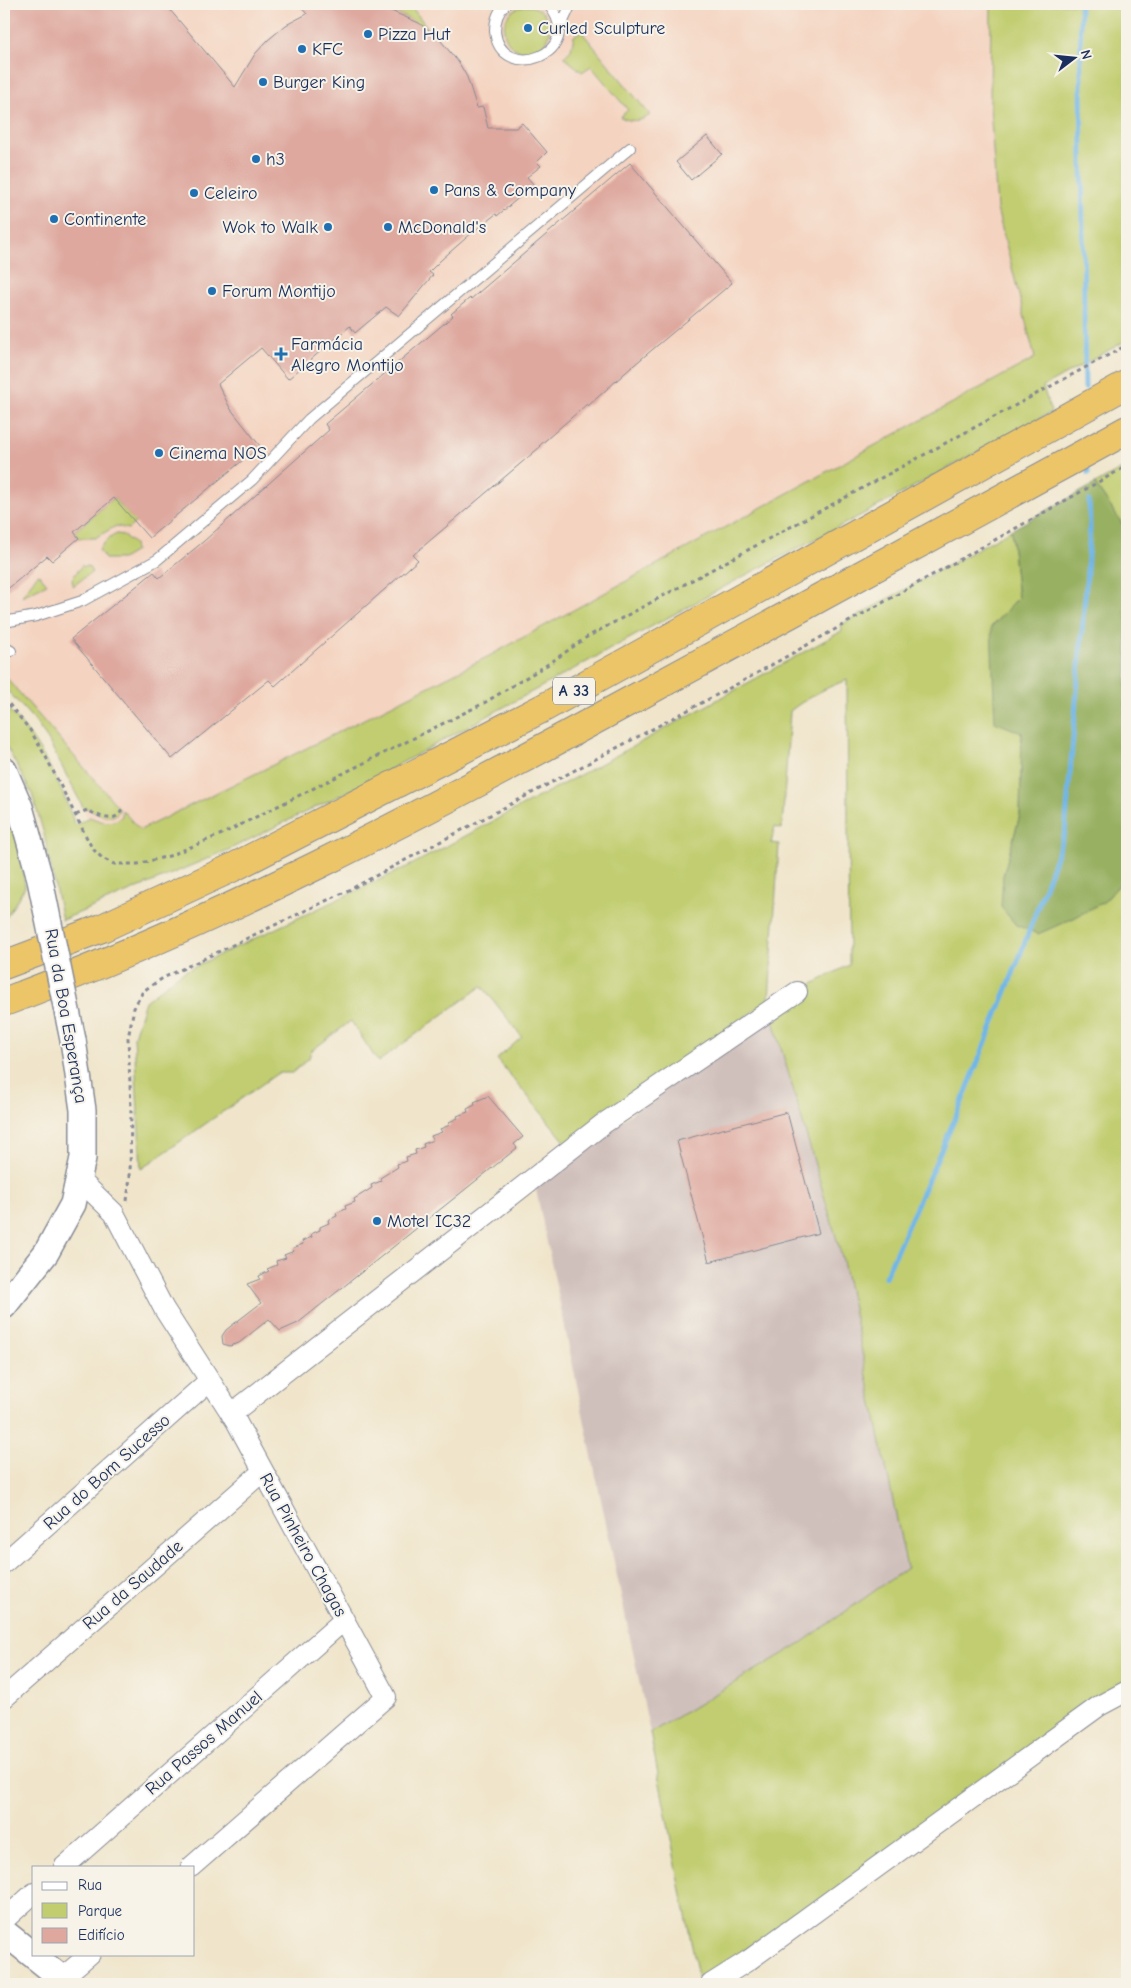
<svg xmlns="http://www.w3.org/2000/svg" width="1131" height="1988" viewBox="0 0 1131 1988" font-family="'Comic Neue',sans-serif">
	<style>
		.built { fill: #f4d3c0 }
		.industrial { fill: #d0c0bc }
		.green { fill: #c1cd6f; stroke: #6e7e66 }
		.forest { fill: #98b062; stroke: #5a7060 }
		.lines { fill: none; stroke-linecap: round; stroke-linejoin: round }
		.stream { stroke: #6fb6e7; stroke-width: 5 }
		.building { fill: #dea89f }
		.service-casing { stroke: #868a94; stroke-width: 12 }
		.minor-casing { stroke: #868a94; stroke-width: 22 }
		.tertiary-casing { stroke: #868a94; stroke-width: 28 }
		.motorway-casing { stroke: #868a94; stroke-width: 30 }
		.path { stroke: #868a94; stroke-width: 3; stroke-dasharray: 4 4; stroke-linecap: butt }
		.service { stroke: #fff; stroke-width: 10 }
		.minor { stroke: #fff; stroke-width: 20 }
		.tertiary { stroke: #fff; stroke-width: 25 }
		.motorway { stroke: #edc569; stroke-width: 28 }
		.tertiary-bridge-casing { stroke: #868a94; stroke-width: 28; stroke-linecap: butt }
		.tertiary-bridge { stroke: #fff; stroke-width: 25 }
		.poi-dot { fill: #1f6fb2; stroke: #f7f3e8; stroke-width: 2 }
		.labels { text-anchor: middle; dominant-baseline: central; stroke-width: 4; stroke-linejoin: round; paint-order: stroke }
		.shield { fill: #f7f3e8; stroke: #5d6a87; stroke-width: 1 }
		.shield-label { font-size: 16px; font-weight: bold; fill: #1b2f5e }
		.poi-label { font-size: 18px; fill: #1b2f5e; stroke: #f7f3e8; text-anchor: start }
		.street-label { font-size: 18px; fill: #1b2f5e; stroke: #f7f3e8 }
	</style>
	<rect width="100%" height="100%" fill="#f7f3e8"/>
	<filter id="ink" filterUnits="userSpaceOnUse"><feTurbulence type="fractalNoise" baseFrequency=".02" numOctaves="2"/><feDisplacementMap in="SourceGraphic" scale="10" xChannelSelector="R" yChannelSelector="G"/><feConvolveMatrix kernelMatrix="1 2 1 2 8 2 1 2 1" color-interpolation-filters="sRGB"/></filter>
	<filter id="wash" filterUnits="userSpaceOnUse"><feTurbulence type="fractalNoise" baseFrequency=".0096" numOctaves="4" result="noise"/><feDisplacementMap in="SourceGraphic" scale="20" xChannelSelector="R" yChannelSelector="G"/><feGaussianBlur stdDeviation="1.12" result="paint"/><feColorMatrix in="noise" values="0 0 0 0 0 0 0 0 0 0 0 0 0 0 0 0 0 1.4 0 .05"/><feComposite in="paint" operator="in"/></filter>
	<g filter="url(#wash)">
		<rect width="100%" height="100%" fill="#f0e5cb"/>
		<!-- built -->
		<path class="built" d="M 4,4 L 991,4 L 990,105 L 997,209 L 1043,387 L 157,856 L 100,842 L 48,740 L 34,720 L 4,687 Z"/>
		<!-- industrial -->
		<path class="industrial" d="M 770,1010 L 843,1261 L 907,1568 L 801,1643 L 650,1733 L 535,1185 Z"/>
		<!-- green -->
		<path class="green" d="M 343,4 L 409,4 L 431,32 C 404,13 376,4 343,5 Z
			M 991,4 L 1127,4 L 1127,340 L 1043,387 L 1051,412 L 873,509 L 748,574 L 361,785 L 228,850 L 62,920 L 44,834 L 32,794 L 4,742 L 4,705 C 37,738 60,781 75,825 L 90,817 C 101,822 113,825 122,816 L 122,810 L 140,830 L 267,768 L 491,655 L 1035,358 L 997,209 L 990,105 Z
			M504 29a23 23 0 1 1 46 0a23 23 0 1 1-46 0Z
			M 581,31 L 650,115 C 640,122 631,122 620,117 L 628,110 L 591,66 L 582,72 L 564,57 L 571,50 L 574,36 Z
			M 1127,466 L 1127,531 L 1095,484 Z
			M 114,498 L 136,522 L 128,529 L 116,526 L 95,538 L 79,538 L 74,532 Z
			M 1011,530 L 1018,598 L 991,627 L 1022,732 L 1020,815 L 1003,876 L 1105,901 L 1127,876 L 1127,1692 L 855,1878 L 699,1982 L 650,1733 L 801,1643 L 907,1568 L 843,1261 L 770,1010 L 797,992 L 849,965 L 847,680 C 825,688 808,697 790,711 L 782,829 L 775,827 L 771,843 L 779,844 L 769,1000 L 567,1144 L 497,1059 L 522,1037 L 482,986 L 378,1062 L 351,1021 L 311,1051 L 309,1058 L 292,1073 L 278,1073 L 141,1169 L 134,1036 L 145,1001 L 181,973 L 413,864 L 619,754 L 842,631 L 841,625 Z
			M 117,534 L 123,535 L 134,544 L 135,551 L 122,559 L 105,559 L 99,550 C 102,544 111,536 117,534 Z
			M 82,565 L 84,567 L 88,566 L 92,572 L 73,586 L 72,579 Z
			M 39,574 L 47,584 L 22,596 L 37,575 Z
			M 4,675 L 119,808 L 119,811 L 114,816 L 104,816 L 87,808 L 84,809 L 48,740 L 34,720 L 4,687 Z
			M 4,800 C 16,828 23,857 25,887 L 4,921 Z"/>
		<!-- forest -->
		<path class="forest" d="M 1095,484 L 1127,531 L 1127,670 L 1123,739 L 1127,741 L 1127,876 L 1105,901 L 1074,918 L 1038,934 L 1016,925 L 1001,907 L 1003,876 L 1020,815 L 1022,733 L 995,722 L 991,627 L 1018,598 L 1011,530 Z"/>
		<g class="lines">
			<!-- stream -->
			<path class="stream" d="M 1080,4 L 1085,388
				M 1087,461 L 1088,473
				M 885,1277 L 960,1107 L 1018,961 L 1065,832 L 1086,585 L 1090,528 L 1089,501"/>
		</g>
		<g id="blocks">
			<!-- building -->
			<path class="building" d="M 4,4 L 165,4 L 235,87 L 255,54 L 268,40 L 286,25 L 307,14 L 298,4 L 343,4 L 366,6 L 391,11 L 419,23 L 431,32 L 432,30 L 459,63 L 467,77 L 477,108 L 483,107 L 488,128 L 516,128 L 522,123 L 547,152 L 537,162 L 541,166 L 527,177 L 534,185 L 497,216 L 496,214 L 474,231 L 441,260 L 429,272 L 433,275 L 399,316 L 386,307 L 355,333 L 350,326 L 288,379 L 261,348 L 218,384 L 230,408 L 260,446 L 149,538 L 114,498 L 74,532 L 79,538 L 52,561 L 47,556 L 4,592 Z
				M 707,136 L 722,154 L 691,180 L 676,162 Z
				M 630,163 L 732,283 L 634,365 L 588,406 L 587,404 L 539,446 L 540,447 L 413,555 L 418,560 L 275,686 L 269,680 L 172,759 L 71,639 L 154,572 L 159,578 L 204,541 L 329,430 L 325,424 L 453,316 L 451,314 L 470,298 L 471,299 Z
				M 488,1096 L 523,1137 L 514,1144 L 517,1148 L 298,1323 L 280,1331 L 269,1319 L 239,1343 L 230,1346 L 223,1344 L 222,1336 L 226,1330 L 261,1303 L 247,1284 L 260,1279 L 259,1276 L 269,1271 L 267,1269 L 277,1265 L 276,1261 L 286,1258 L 284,1255 L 294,1251 L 293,1248 L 303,1244 L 302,1241 L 312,1237 L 311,1234 L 320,1230 L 320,1227 L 329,1223 L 328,1220 L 337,1216 L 336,1213 L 346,1209 L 345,1206 L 355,1202 L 354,1199 L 372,1188 L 371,1185 L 381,1181 L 380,1178 L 398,1167 L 397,1164 L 407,1161 L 406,1157 L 416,1154 L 415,1150 L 424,1147 L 423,1144 L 433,1140 L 431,1136 L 442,1132 L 440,1129 L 450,1125 L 449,1122 L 458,1118 L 457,1116 L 468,1112 L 467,1109 L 475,1105 L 474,1102 Z
				M 787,1112 L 819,1233 L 709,1262 L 677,1141 Z"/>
		</g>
	</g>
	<g filter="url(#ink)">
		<use href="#blocks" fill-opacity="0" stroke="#868a94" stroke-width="1"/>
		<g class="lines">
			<!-- service casing -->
			<g class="service-casing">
				<path id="service" d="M 506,4 C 498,11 495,21 495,31 C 500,85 590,54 548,4
					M 560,28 L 571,4
					M 4,622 L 36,616 L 82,601 L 157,560 L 252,480 L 309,419 L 630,148
					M 4,647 L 11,651"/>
			</g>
			<!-- minor casing -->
			<g class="minor-casing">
				<path id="minor" d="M 78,1178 L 114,1213 L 164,1309 L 236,1421 L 386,1697 L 191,1867
					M 231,1414 L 603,1124 L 797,992
					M 4,1563 L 210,1380
					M 4,1698 L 263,1471
					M 64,1867 L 344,1620
					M 4,1920 L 34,1893
					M 62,1978 L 90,1954
					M 711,1984 L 749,1960 L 1099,1706 L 1127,1691"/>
			</g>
			<!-- tertiary casing -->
			<g class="tertiary-casing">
				<path id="tertiary" d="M 4,770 L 20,807 L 39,875
					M 4,1306 L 46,1253 L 73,1204 L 83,1158 L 83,1110 L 73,1040
					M 4,1932 L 69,1984"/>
			</g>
			<!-- motorway casing -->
			<g class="motorway-casing">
				<path id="motorway" d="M 4,965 L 102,928 L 234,867 L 545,707 L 1127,384
					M 4,1002 C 220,922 424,813 626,703 C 793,612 960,522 1127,430"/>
			</g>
			<!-- path -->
			<path class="path" d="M 4,698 L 30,730 L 46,757 L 92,848 L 102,858 L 114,864 L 138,864 L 169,856 L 222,834 L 484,703 L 550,663 L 587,637 L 1127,345
				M 76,815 L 87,810 C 99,816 114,825 122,810
				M 127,1201 L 130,1177 L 131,1107 L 128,1038 L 134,1008 L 143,991 L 163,978 L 349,890 L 741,682 L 1127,466"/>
			<!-- service -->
			<use href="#service" class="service"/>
			<!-- minor -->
			<use href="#minor" class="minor"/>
			<!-- tertiary -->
			<use href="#tertiary" class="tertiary"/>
			<!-- motorway -->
			<use href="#motorway" class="motorway"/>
			<!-- tertiary-bridge casing -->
			<g class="tertiary-bridge-casing">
				<path id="tertiary-bridge" d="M 39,875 L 73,1040"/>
			</g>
			<!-- tertiary-bridge -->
			<use href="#tertiary-bridge" class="tertiary-bridge"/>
		</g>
	</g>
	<!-- markers -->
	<g class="poi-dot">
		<circle cx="528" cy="28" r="5"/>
		<circle cx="368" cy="34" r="5"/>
		<circle cx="302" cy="49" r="5"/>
		<circle cx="263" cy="82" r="5"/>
		<circle cx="256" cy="159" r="5"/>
		<circle cx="434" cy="190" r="5"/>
		<circle cx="194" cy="193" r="5"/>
		<circle cx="54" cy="219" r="5"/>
		<circle cx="328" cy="227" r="5"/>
		<circle cx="388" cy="227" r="5"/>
		<circle cx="212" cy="291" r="5"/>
		<path d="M278.5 346.5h5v5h5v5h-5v5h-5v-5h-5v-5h5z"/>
		<circle cx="159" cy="453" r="5"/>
		<circle cx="377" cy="1221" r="5"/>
	</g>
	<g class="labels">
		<!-- shield labels -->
		<rect class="shield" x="553" y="677.5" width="42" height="27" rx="4"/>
		<g class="shield-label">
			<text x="574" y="691">A 33</text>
		</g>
		<!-- poi labels -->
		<g class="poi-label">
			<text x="538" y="28">Curled Sculpture</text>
			<text x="378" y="34">Pizza Hut</text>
			<text x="312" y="49">KFC</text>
			<text x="273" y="82">Burger King</text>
			<text x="266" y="159">h3</text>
			<text x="444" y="190">Pans &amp; Company</text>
			<text x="204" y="193">Celeiro</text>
			<text x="64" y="219">Continente</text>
			<text x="318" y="227" text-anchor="end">Wok to Walk</text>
			<text x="398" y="227">McDonald's</text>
			<text x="222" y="291">Forum Montijo</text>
			<text x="291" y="344">Farmácia<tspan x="291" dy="21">Alegro Montijo</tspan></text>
			<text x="169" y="453">Cinema NOS</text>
			<text x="387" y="1221">Motel IC32</text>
		</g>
		<!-- street labels -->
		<g class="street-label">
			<text transform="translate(66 1016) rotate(80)">Rua da Boa Esperança</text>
			<text transform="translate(107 1472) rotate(-42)">Rua do Bom Sucesso</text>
			<text transform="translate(303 1545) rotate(61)">Rua Pinheiro Chagas</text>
			<text transform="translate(133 1585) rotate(-41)">Rua da Saudade</text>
			<text transform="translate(204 1743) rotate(-41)">Rua Passos Manuel</text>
		</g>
	</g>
	<!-- margin -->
	<rect width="1131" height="1988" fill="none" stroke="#f7f3e8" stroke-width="20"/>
	<!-- legend -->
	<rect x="32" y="1866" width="162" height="90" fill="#f7f3e8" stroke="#9fa5b1"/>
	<rect x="42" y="1882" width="25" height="8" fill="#ffffff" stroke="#9fa5b1"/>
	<text x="78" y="1890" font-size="15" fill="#1b2f5e">Rua</text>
	<rect x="42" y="1903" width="25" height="15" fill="#c1cd6f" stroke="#9fa5b1"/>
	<text x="78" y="1916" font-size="15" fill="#1b2f5e">Parque</text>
	<rect x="42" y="1928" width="25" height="15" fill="#dea89f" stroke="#9fa5b1"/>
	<text x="78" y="1940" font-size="15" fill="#1b2f5e">Edifício</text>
	<!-- north arrow -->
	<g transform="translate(1074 58) rotate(74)" stroke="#f7f3e8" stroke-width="4" paint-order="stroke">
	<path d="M0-4L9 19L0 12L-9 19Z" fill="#1b2f5e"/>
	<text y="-8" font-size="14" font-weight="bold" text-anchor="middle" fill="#1b2f5e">N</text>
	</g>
</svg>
